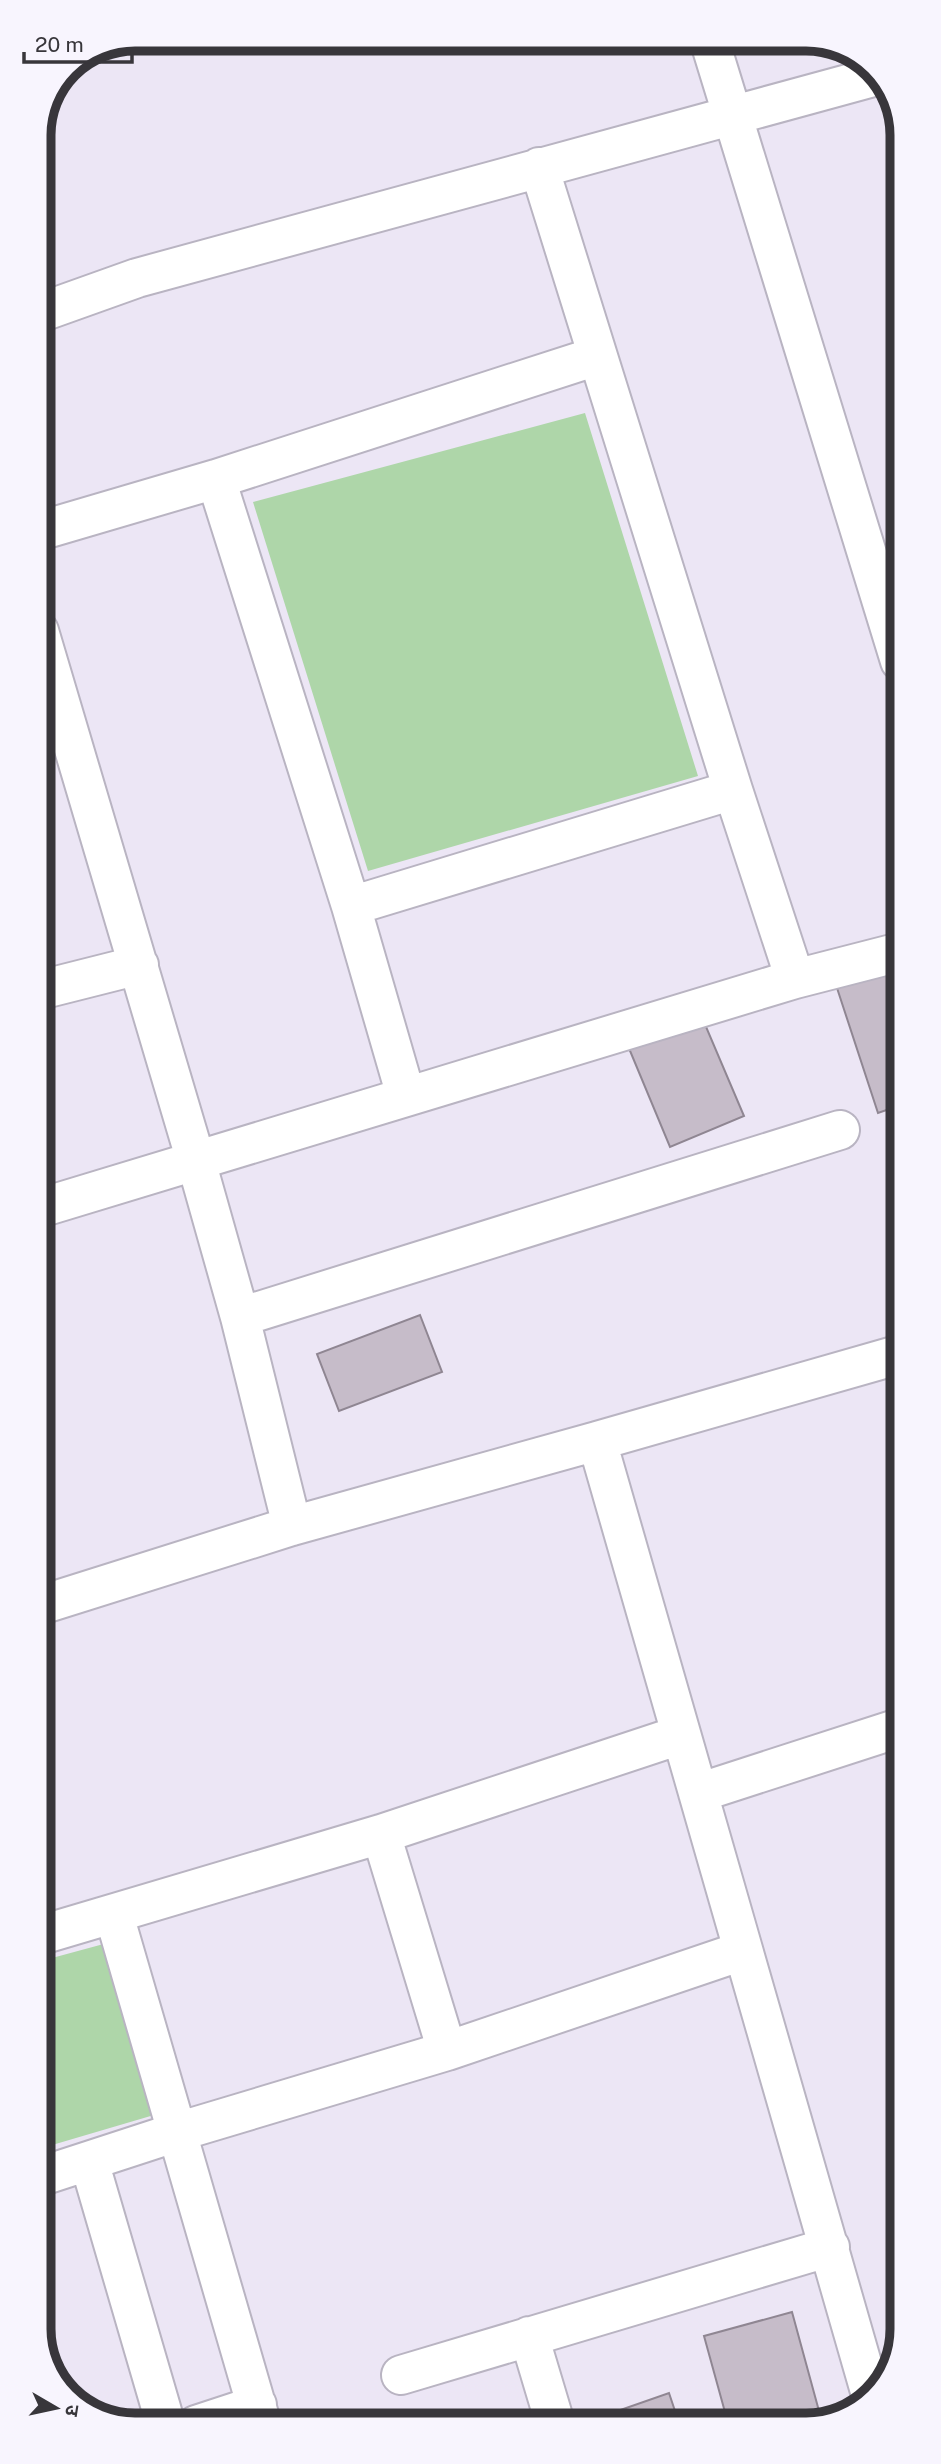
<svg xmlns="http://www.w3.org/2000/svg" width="941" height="2464" viewBox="0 0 941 2464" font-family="'Public Sans','Noto Sans Devanagari',sans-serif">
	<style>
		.green { fill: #aed6a9 }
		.building { fill: #c6bcc9; stroke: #8f8692; stroke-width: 2 }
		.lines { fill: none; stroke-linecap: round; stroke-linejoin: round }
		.street-casing { stroke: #b9b4c2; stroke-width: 42 }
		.street { stroke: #fff; stroke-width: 38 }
		.rim { fill: none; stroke: #38363b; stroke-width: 9 }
	</style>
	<rect width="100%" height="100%" fill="#ece6f5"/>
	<!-- green -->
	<path class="green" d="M 585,413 L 698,776 L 368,871 L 253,502 Z
		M 111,1942 L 154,2115 L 42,2148 L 41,1961 Z"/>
	<!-- building -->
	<path class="building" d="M 900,963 L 901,1105 L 878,1113 L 836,985 Z
		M 701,1015 L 744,1116 L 670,1147 L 628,1046 Z
		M 420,1315 L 442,1372 L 339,1411 L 317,1354 Z
		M 792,2312 L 822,2422 L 728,2423 L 704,2336 Z
		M 669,2393 L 679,2423 L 586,2423 L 586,2422 Z"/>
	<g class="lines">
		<!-- street casing -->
		<g class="street-casing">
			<path id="street" d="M 709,39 L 900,661
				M 539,167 L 733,790 L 795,979
				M 39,313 L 137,278 L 877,76
				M 216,479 L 351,906 L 406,1096
				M 39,531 L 216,479 L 597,356
				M 39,631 L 196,1161 L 240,1317 L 292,1526
				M 351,906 L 733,790
				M 40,990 L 139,965
				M 40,1208 L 795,979 L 900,952
				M 240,1317 L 840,1130
				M 597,1441 L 901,1354
				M 41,1605 L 292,1526 L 597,1441 L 871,2395
				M 698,1793 L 902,1727
				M 381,1834 L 447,2051
				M 114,1915 L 262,2425
				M 41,1935 L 381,1834 L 680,1735
				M 89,2161 L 166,2425
				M 42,2176 L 177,2132 L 447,2051 L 742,1951
				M 529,2336 L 555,2423
				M 401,2375 L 830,2247
				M 196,2425 L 257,2405"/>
		</g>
		<!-- street -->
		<use href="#street" class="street"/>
	</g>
	<!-- crop -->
	<path d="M0 0H941V2464H0ZM135 51H806A84 84 0 0 1 890 135V2329A84 84 0 0 1 806 2413H135A84 84 0 0 1 51 2329V135A84 84 0 0 1 135 51Z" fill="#f8f5fe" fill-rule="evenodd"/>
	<path class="rim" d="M135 51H806A84 84 0 0 1 890 135V2329A84 84 0 0 1 806 2413H135A84 84 0 0 1 51 2329V135A84 84 0 0 1 135 51Z"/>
	<!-- north arrow -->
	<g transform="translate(56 2408) rotate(99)" stroke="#f8f5fe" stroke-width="5" paint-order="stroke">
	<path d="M0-5L12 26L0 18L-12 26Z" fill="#38363b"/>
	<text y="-10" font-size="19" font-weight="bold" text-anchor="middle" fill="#38363b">उ</text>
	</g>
	<!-- scale -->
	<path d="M24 52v10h108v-10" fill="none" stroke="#38363b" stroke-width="3.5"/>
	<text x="35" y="52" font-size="21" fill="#38363b" stroke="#f8f5fe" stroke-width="5" paint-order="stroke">20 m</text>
</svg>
